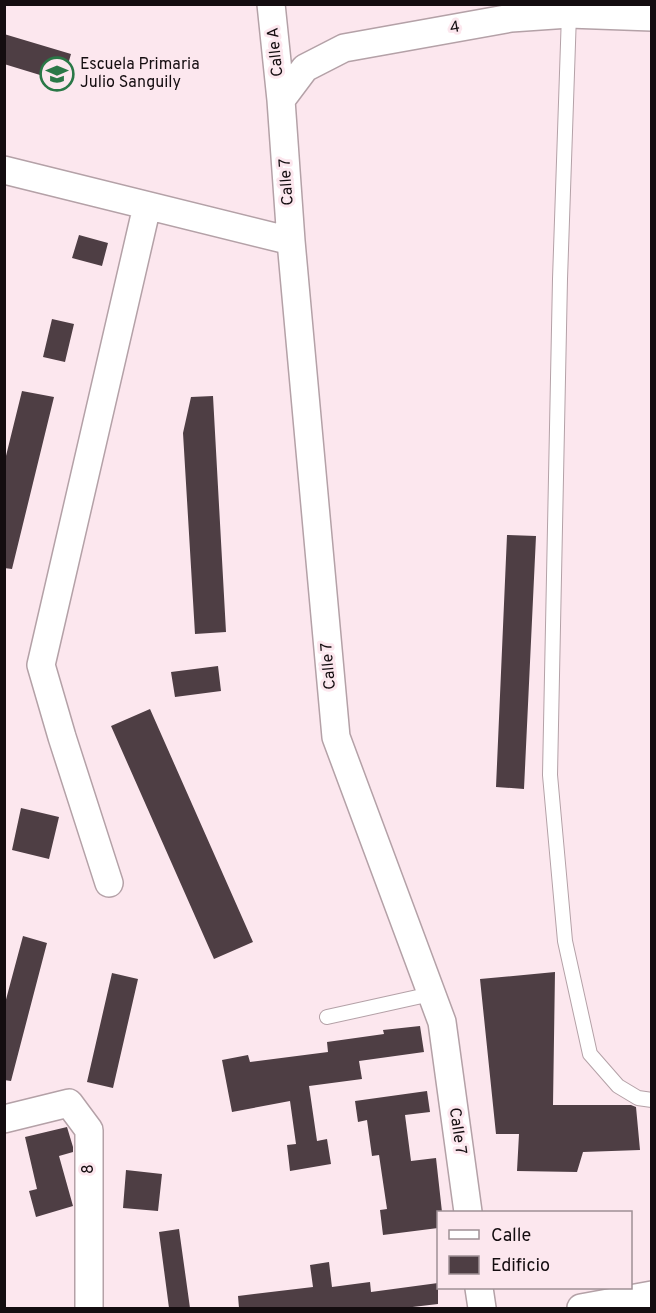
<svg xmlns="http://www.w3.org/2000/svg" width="656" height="1313" viewBox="0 0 656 1313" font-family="Overpass,sans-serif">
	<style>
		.building { fill: #4e3e44 }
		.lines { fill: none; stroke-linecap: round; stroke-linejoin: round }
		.service-casing { stroke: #b4a1a7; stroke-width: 16 }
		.minor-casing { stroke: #b4a1a7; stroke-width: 30 }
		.service { stroke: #fff; stroke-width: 14 }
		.minor { stroke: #fff; stroke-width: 27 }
		.labels { text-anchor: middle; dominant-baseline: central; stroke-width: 6; stroke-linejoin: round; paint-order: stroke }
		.street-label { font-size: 16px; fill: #140d10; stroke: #fce7ee }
		.poi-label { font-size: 16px; fill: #140d10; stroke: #fce7ee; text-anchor: start }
	</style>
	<rect width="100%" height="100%" fill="#fce7ee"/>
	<!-- building -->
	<path class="building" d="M 4,34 L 71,54 L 63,82 L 4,64 Z
		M 79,235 L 108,243 L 102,266 L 72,258 Z
		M 52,319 L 74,324 L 65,362 L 43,357 Z
		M 22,391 L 54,397 L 12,569 L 4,568 L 4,464 Z
		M 213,396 L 226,632 L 195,634 L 183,433 L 191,397 Z
		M 507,535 L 536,536 L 524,789 L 496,787 Z
		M 218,666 L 221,691 L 175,697 L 171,672 Z
		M 150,709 L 253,942 L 214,959 L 111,726 Z
		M 21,808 L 59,817 L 49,859 L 12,850 Z
		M 23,936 L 47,943 L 11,1081 L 4,1080 L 4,1007 Z
		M 555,972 L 553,1105 L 631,1105 L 636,1107 L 640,1150 L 583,1152 L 577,1172 L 517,1171 L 519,1134 L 496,1134 L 480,979 Z
		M 112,973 L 138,979 L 113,1088 L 87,1082 Z
		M 420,1026 L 424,1052 L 359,1061 L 362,1079 L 309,1086 L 317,1141 L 327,1139 L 331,1164 L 290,1171 L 287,1145 L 296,1144 L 290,1101 L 232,1112 L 222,1060 L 248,1055 L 250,1062 L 328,1052 L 327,1042 L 384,1034 L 383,1030 Z
		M 427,1091 L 430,1112 L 405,1115 L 411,1161 L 436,1158 L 442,1212 L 438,1212 L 438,1228 L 383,1235 L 380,1210 L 387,1209 L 379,1155 L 372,1156 L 367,1120 L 358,1122 L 355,1101 Z
		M 67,1127 L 73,1147 L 73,1152 L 59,1156 L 73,1206 L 36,1217 L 29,1191 L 37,1189 L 25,1137 Z
		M 126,1170 L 162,1174 L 158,1211 L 123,1208 Z
		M 179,1229 L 190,1308 L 169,1308 L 159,1232 Z
		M 329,1262 L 332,1287 L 370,1282 L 371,1292 L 438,1283 L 438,1304 L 404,1308 L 239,1308 L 238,1296 L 313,1287 L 310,1265 Z"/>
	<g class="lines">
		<!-- service casing -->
		<g class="service-casing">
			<path id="service" d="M 569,14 L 560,279 L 550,775 L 565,941 L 590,1054 L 618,1086 L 638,1098 L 652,1100
				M 327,1017 L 431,994"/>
		</g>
		<!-- minor casing -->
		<g class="minor-casing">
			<path id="minor" d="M 271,4 L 281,100 L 291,241 L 336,737 L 442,1022 L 468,1212
				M 281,100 L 305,68 L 344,48 L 511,18 L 569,14 L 652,17
				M 4,170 L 291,241
				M 109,883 L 62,737 L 41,665 L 147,206
				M 4,1119 L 69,1103 L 89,1130 L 89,1308
				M 479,1288 L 482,1308
				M 581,1308 L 652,1295"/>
		</g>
		<!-- service -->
		<use href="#service" class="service"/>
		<!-- minor -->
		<use href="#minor" class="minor"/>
	</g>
	<!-- icons -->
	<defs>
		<g id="school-ring" transform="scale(1.725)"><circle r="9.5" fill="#fce7ee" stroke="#2a7847" stroke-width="1.5"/><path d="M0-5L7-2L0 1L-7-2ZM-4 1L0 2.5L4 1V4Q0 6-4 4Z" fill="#2a7847"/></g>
	</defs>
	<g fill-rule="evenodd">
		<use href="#school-ring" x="57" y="74"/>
	</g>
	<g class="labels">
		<!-- street labels -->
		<g class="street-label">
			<text transform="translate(455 28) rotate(-10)">4</text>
			<text transform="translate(276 52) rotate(-96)">Calle A</text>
			<text transform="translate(287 182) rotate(-94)">Calle 7</text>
			<text transform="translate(329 666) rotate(-95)">Calle 7</text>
			<text transform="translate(457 1131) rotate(82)">Calle 7</text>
			<text transform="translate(89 1169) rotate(-90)">8</text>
		</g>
		<!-- poi labels -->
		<g class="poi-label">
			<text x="80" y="65">Escuela Primaria<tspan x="80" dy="18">Julio Sanguily</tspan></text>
		</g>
	</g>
	<!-- border -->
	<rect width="656" height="1313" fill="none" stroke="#140d10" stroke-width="12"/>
	<!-- legend -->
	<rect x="437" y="1211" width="195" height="78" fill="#fce7ee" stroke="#9f9095" stroke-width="1.5"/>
	<rect x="449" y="1230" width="30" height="9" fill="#ffffff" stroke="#9f9095" stroke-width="1.5"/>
	<text x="491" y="1241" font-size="18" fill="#140d10">Calle</text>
	<rect x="449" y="1256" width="30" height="18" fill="#4e3e44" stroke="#9f9095" stroke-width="1.5"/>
	<text x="491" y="1271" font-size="18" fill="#140d10">Edificio</text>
</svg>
